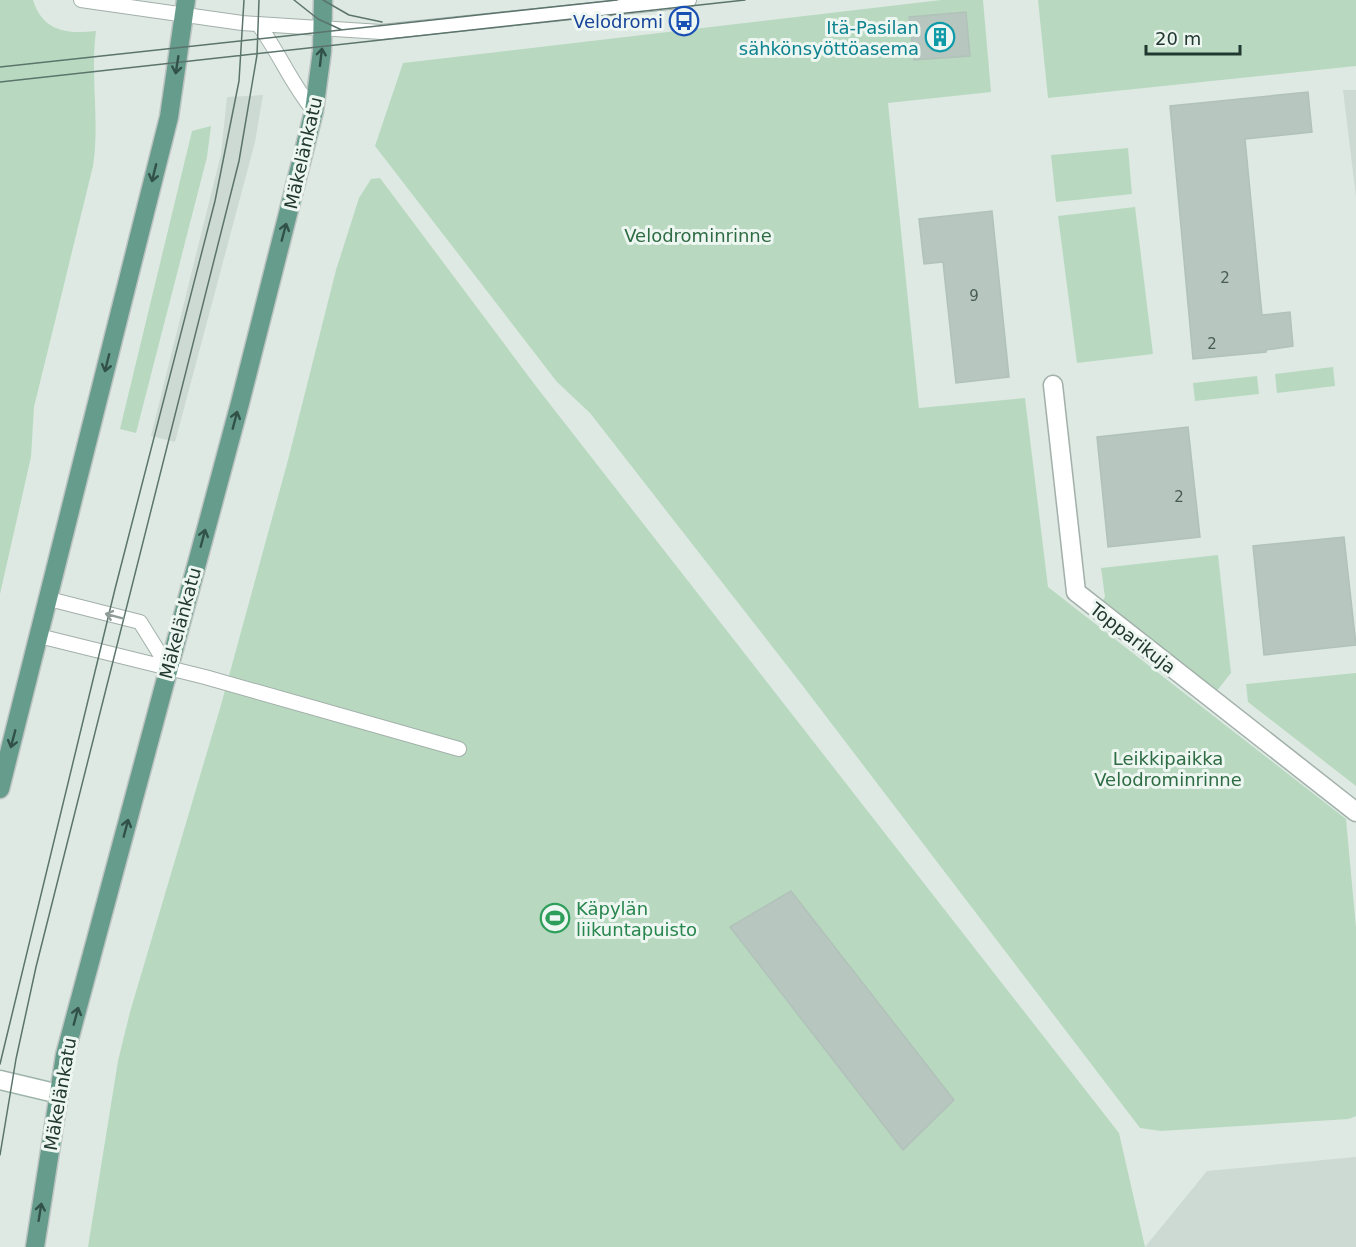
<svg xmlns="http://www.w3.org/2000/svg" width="1356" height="1247" viewBox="0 0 1356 1247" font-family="'DejaVu Sans',sans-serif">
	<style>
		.built { fill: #cdd9d3 }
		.green { fill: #b8d9bf }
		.building { fill: #b7c6bf; stroke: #b1c2ba; stroke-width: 1.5 }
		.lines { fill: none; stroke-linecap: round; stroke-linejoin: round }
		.lane-casing { stroke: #a2b0aa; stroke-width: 16 }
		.street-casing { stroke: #a2b0aa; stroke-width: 21 }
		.secondary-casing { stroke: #9eb4ab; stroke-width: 21 }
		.primary-casing { stroke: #bcc3c1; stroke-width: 21 }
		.lane { stroke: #fff; stroke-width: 14 }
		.street { stroke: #fff; stroke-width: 18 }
		.secondary { stroke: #fff; stroke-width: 18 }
		.primary { stroke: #659c8b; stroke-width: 18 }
		.tram { stroke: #5b746c; stroke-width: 1.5 }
		.oneway { stroke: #325147 }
		.oneway2 { stroke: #909c98 }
		.labels { text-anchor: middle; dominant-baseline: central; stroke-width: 6; stroke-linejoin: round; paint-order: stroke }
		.number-label { font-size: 15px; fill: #465c54 }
		.transit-label { font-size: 18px; fill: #164399; stroke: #eef6f2; text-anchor: end }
		.culture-label { font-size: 18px; fill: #0d838f; stroke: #eef6f2; text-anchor: end }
		.street-label { font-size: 18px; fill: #213830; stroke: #eef6f2 }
		.park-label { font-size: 18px; fill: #2d6c43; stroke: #eef6f2 }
		.leisure-label { font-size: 18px; fill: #27864d; stroke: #eef6f2; text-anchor: start }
	</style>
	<rect width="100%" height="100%" fill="#dee9e4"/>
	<!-- built -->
	<path class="built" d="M 1343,90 L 1356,90 L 1356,197 Z
		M 263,95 L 255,142 L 175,442 L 151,436 L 221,154 L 227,97 Z
		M 1356,1157 L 1356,1247 L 1145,1247 L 1207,1171 Z"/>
	<!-- green -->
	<path class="green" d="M 0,0 L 33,0 C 43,32 67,34 96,31 C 90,76 100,121 93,166 L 34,407 L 31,457 L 0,594 Z
		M 941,0 L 983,0 L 991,92 L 888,103 L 919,408 L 1025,398 L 1048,587 L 1346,819 L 1356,928 L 1356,1116 L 1349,1119 L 1161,1131 L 1140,1128 L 799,681 L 590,413 L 557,382 L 375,146 L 403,63 Z
		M 1038,0 L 1356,0 L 1356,66 L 1048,98 Z
		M 211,126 L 207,157 L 136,433 L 120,429 L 192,131 Z
		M 1128,148 L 1132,194 L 1056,202 L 1051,155 Z
		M 380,178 L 535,385 L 1119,1133 L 1145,1247 L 88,1247 L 118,1061 L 130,1012 L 221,705 L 288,460 L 336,270 L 359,198 L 371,179 Z
		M 1135,207 L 1153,354 L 1077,363 L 1058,216 Z
		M 1333,367 L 1335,386 L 1277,393 L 1275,374 Z
		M 1257,376 L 1259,394 L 1195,401 L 1193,383 Z
		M 1218,555 L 1231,673 L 1215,693 L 1099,605 L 1105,597 L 1101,568 Z
		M 1356,673 L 1356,786 L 1248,702 L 1246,684 Z"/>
	<!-- building -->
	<path class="building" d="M 966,12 L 970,56 L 914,60 L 909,17 Z
		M 1308,92 L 1312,132 L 1245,139 L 1262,315 L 1290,312 L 1293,346 L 1266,350 L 1266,352 L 1193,359 L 1170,106 Z
		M 992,211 L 1009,377 L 956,383 L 943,262 L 924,264 L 919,219 Z
		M 1188,427 L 1200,537 L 1108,547 L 1097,437 Z
		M 1344,537 L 1356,645 L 1264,655 L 1253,546 Z
		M 791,891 L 954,1100 L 903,1150 L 730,927 Z"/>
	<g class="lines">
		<!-- lane casing -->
		<g class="lane-casing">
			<path id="lane" d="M 81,0 L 242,23 L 381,32 L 689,0
				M 258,24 C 279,52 291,84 314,111
				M 49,599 L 140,622 L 168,667
				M 39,636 L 205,677 L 459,749"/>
		</g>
		<!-- street casing -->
		<g class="street-casing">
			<path id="street" d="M 1053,385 L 1076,592 L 1356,812"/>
		</g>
		<!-- secondary casing -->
		<g class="secondary-casing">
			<path id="secondary" d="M 0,1080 L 59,1094"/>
		</g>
		<!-- primary casing -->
		<g class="primary-casing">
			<path id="primary" d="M 0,789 L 169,117 L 186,0
				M 35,1247 L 65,1055 L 240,403 L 314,111 L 322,51 L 323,0"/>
		</g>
		<!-- lane -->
		<use href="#lane" class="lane"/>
		<!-- street -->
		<use href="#street" class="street"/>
		<!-- secondary -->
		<use href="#secondary" class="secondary"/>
		<!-- primary -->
		<use href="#primary" class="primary"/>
		<!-- tram -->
		<path class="tram" d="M 294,0 L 318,19 L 342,30
			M 323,0 L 349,15 L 382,22
			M 0,67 L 617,0
			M 0,82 L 745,0
			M 0,1064 L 115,589 L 215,201 L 239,81 L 244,0
			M 0,1155 L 16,1059 L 36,967 L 239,161 L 257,55 L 259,0"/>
	</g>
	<!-- one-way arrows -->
	<defs><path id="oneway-shaft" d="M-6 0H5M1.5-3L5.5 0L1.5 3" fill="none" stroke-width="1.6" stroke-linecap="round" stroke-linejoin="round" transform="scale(1.5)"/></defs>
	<g class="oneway">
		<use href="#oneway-shaft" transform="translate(321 57) rotate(-83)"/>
		<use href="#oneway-shaft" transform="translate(177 65) rotate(99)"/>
		<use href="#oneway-shaft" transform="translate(154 173) rotate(104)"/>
		<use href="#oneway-shaft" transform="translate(284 232) rotate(-75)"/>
		<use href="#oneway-shaft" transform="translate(107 363) rotate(104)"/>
		<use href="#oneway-shaft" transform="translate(235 420) rotate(-75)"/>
		<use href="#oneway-shaft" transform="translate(203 538) rotate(-75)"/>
		<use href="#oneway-shaft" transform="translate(13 739) rotate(105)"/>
		<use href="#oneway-shaft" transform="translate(126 828) rotate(-75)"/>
		<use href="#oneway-shaft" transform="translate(76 1016) rotate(-75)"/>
		<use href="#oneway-shaft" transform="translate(40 1212) rotate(-81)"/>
	</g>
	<use class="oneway2" href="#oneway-shaft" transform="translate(114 616) rotate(-165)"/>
	<!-- icons -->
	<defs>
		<g id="bus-ring" transform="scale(1.5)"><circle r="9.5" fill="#eef6f2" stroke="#1a4fb4" stroke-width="1.5"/><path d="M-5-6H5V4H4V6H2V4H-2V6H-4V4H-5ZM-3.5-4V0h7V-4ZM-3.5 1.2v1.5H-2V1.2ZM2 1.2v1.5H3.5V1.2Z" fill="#1a4fb4"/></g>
		<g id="building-ring" transform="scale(1.5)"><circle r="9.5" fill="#eef6f2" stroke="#0f9aa8" stroke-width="1.5"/><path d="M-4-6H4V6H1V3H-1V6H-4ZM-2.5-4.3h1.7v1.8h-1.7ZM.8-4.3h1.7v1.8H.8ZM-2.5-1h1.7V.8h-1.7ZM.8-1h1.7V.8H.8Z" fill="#0f9aa8"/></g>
		<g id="stadium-ring" transform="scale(1.5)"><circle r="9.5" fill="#eef6f2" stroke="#2e9e5b" stroke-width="1.5"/><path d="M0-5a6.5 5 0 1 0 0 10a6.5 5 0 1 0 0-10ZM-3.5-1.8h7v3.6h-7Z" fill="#2e9e5b"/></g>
	</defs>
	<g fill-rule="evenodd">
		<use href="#bus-ring" x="684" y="21"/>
		<use href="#building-ring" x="940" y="37"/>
		<use href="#stadium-ring" x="555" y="918"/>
	</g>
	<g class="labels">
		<!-- number labels -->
		<g class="number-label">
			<text x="1225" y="278">2</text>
			<text x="974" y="296">9</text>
			<text x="1212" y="344">2</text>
			<text x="1179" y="497">2</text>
		</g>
		<!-- transit labels -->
		<g class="transit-label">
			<text x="663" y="21">Velodromi</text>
		</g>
		<!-- culture labels -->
		<g class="culture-label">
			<text x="919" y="27">Itä-Pasilan<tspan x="919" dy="21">sähkönsyöttöasema</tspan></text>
		</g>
		<!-- street labels -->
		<g class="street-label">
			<text transform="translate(303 153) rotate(-77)">Mäkelänkatu</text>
			<text transform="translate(180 623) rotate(-75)">Mäkelänkatu</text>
			<text transform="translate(1133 638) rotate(38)">Topparikuja</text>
			<text transform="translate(60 1094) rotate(-80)">Mäkelänkatu</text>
		</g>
		<!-- park labels -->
		<g class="park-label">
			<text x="698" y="235">Velodrominrinne</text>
			<text x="1168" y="758">Leikkipaikka<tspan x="1168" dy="21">Velodrominrinne</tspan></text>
		</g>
		<!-- leisure labels -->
		<g class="leisure-label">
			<text x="576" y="908">Käpylän<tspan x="576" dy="21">liikuntapuisto</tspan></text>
		</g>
	</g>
	<!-- scale -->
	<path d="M1146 45v9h94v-9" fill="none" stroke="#213830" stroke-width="3"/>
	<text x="1155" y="45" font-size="18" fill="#213830" stroke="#eef6f2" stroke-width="4.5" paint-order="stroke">20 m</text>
</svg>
